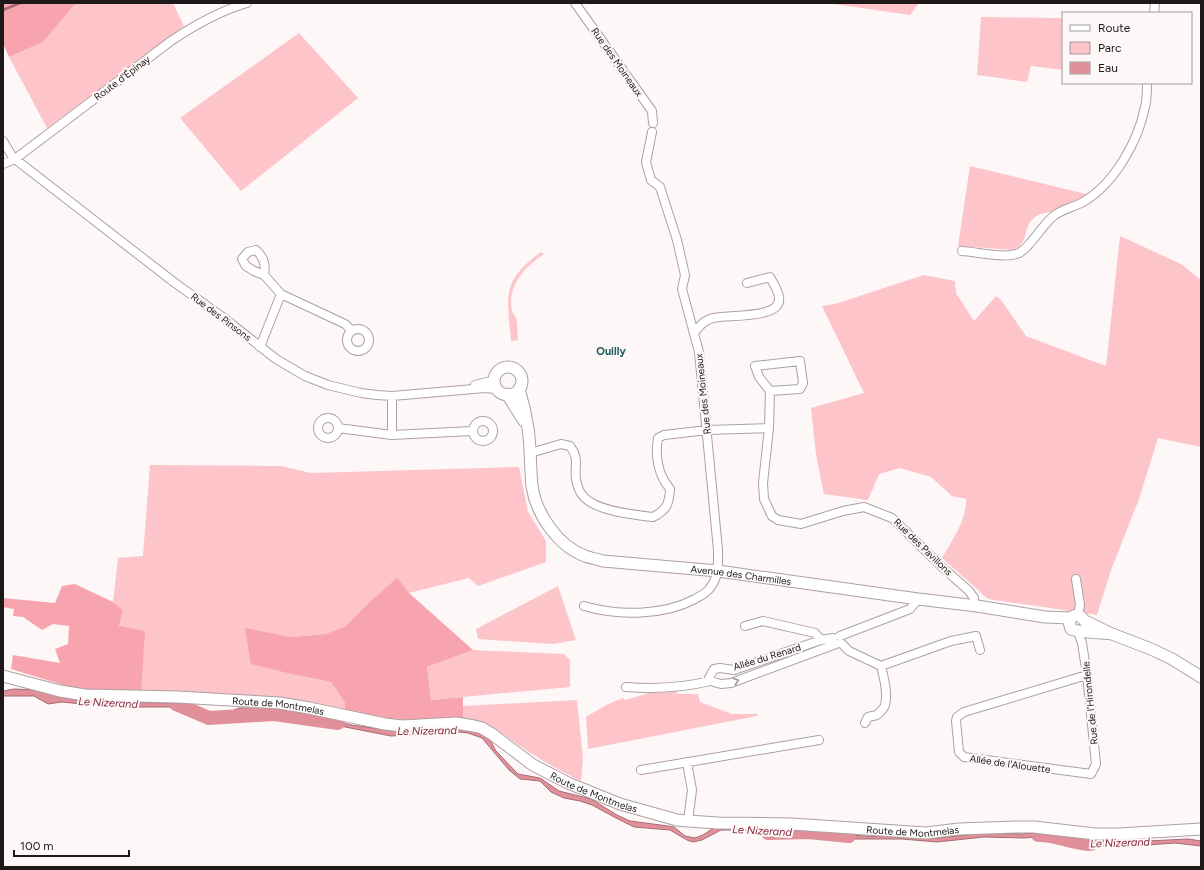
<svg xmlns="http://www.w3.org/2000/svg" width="1204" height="870" viewBox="0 0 1204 870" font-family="Figtree,sans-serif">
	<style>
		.green { fill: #fdc4ca }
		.forest { fill: #f7a4ae }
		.water { fill: #e1909a; stroke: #a66c73 }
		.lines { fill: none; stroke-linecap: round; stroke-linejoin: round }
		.stream { stroke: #a66c73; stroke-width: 2.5 }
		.river { stroke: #e1909a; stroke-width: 14 }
		.minor-casing { stroke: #aea0a1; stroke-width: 10 }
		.tertiary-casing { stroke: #aea0a1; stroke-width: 13 }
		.minor { stroke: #fff; stroke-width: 8 }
		.tertiary { stroke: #fff; stroke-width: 11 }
		.oneway { stroke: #9a9898 }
		.labels { text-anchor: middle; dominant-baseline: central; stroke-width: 4; stroke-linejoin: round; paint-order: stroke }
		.street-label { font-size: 10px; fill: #1e1919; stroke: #fdf7f8 }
		.neighbourhood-label { font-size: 11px; font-weight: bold; fill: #235d5a; stroke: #fdf7f8 }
		.water-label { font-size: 11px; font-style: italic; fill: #84253b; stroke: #fdf7f8 }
	</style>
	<rect width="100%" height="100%" fill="#fdf7f8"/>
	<!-- green -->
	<path class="green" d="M 76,3 L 173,3 L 184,26 L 47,128 L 9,57 L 43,42 Z
		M 827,3 L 919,3 L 910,15 Z
		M 981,17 L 1063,18 L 1063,70 L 1031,66 L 1027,82 L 977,75 Z
		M 299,33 L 358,98 L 241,191 L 180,118 Z
		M 970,166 L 1086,194 C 1079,203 1065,208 1054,211 C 1047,213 1039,213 1034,218 C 1022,228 1030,243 1013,250 L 958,246 Z
		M 1120,236 L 1181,264 L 1201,280 L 1201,447 L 1158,438 L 1139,499 L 1111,570 L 1097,615 L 988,599 L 942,558 C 952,540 967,520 966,499 L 952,496 L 931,477 L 900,468 L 879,474 L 868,500 L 824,494 L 816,454 L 811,408 L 864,393 L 822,306 L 835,304 L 924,275 L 955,281 L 956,293 L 974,321 L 996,296 L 1001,300 L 1026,336 L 1106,366 Z
		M 541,252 L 544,254 C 525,267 507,285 512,310 C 512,313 515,315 516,318 C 518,325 517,333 518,340 L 511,341 C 507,296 501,281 541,252 Z
		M 150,465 L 281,466 L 311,473 L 519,467 L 528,512 L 546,541 L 546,562 L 478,586 L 469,578 L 409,593 L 397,579 L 363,608 L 346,626 L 326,634 L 290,637 L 245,629 L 296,675 L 331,682 L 345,703 L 345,711 L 141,693 L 119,626 L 123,610 L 113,602 L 118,558 L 143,556 Z
		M 558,586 L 576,640 L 553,644 L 478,639 L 476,629 Z
		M 473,650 L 564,654 L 570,660 L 570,687 L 431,700 L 427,667 Z
		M 656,691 L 676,691 L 678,694 L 698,694 L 700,702 L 732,714 L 758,714 L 757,716 L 588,749 L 586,717 L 606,705 L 623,698 L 625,700 Z
		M 577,700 L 583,758 L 581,781 C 565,773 549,765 534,755 C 511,741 491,721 463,718 L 463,706 Z"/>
	<!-- forest -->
	<path class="forest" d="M 3,3 L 76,3 L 43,42 L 9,57 L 3,43 Z
		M 397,578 L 409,593 L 473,650 L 427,667 L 431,700 L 463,697 L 463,718 L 393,720 L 345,711 L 345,703 L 331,682 L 296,675 L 251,664 L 245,628 L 290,637 L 326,634 L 346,626 L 363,608 Z
		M 75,584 L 113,602 L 123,610 L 119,626 L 145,631 L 141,693 L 105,692 L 73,688 L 11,669 L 13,655 L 60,663 L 55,649 L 68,644 L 69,626 L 53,624 L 42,630 L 23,617 L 13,616 L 14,609 L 3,607 L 3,598 L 55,603 L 62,586 Z"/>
	<!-- water -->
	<path class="water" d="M 14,689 L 35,690 L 84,702 L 181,703 L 200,714 L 205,715 L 221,715 L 239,708 L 249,708 L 281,716 L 301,714 L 317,720 L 329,720 L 352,725 L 380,729 L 454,727 L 479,732 L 490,740 L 496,751 L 518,774 L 540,778 L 559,791 L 591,799 L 617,815 L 630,821 L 668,826 L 674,827 L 685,836 L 695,838 L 703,835 L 715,827 L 756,827 L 771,832 L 789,828 L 829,830 L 849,835 L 864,836 L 914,836 L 938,838 L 985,833 L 1022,834 L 1045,832 L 1073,836 L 1081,841 L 1088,842 L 1130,839 L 1147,841 L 1188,839 L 1201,841 L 1201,846 L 1175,843 L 1148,845 L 1128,844 L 1096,847 L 1082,846 L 1067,838 L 1051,836 L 1024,838 L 984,837 L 937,842 L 902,839 L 852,839 L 842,838 L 830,834 L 811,832 L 787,833 L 772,836 L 753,831 L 737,830 L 721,830 L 702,840 L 693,842 L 687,840 L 670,830 L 634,827 L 616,818 L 592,805 L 580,801 L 564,798 L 551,792 L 540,781 L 520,779 L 509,770 L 482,738 L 468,733 L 459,732 L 391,736 L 335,725 L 314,723 L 303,718 L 283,718 L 265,714 L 248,712 L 218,721 L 206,721 L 195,718 L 182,708 L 176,707 L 111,707 L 62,702 L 48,704 L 34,696 L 3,696 L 3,691 Z"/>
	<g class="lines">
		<!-- stream -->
		<path class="stream" d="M 3,10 L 20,3"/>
		<!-- river -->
		<path class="river" d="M 176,704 L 209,718 L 274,714 L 338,723
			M 768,833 L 808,832 L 849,836
			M 1038,835 C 1056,834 1073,844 1091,844"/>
		<!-- minor casing -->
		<g class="minor-casing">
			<path id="minor" d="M 575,3 L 652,111 L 653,123
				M 1154,13 L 1155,3
				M 3,141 L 12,156 L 15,159 L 175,283 L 224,318 L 276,359 L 305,376 L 328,385 L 361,393 L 377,395 L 392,396 L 485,388 L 497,389
				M 3,164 L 15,159 L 171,41 C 195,25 219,11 247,3
				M 962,251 C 977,252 1006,259 1019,253 C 1032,246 1042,224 1055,215 C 1063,209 1074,207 1083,202 C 1114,184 1138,142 1145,107 C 1147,100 1147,91 1147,83
				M 264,275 C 266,265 264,257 256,250 L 248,252 L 242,259 L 246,266 L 254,271 L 264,275 L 281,294 L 345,324 L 352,331
				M347 340a11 11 0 1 1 22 0a11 11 0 1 1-22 0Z
				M 694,333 C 700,326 704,320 713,318 C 726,314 783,320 779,297 C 778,290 773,283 770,277 L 747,283
				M 260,347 L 281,294
				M 475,385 L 495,380
				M 770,391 L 800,389 L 803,383 L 800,361 L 755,366 L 759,377 L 770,391 L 769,428 L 763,483 L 764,499 L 772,516 L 778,520 L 801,524 L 843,511 L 864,507 L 892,518 L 941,566 L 969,591 L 974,598 L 974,605
				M318 428a10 10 0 1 1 20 0a10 10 0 1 1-20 0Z
				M473 431a10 10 0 1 1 20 0a10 10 0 1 1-20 0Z
				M 338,428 L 392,435 L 392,396
				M 392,435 L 472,431
				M 530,453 L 561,444 L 570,446 C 580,459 574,466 576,479 C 577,485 580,494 585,498 C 598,511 635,515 653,517 C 667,510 669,504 670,489 C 658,475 655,456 658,438 L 664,435 L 707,430 L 769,428
				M 1076,579 L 1080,605 L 1078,615
				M 584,606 C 618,616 663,616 695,599 C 700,596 707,593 710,588 C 719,577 718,564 718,550 L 699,352 L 682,289 L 685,275 L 677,240 L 660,187 L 651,180 L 646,162 L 652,132
				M 745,626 L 763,621 L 815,633 L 821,640
				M 1078,632 L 1082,643 L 1087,675 L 1096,764 L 1091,774 L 964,757 L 959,752 L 956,721 L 957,717 L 964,712 L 1087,675
				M 840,636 L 910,609 L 918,599
				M 833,638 L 821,640 L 734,670 L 720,668 L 714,669 L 709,678 L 710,681 L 721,684 L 731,683 L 836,644
				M 841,643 L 849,651 L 881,666 C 884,678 888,693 885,705 C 884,709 880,712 877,715 L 868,717 L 865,723
				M 881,666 L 951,641 L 976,636 L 980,650
				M 626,687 C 654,689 682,688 710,681
				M 687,762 L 692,790 L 688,821
				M 641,770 L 819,740"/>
		</g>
		<!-- tertiary casing -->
		<g class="tertiary-casing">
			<g id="tertiary">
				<circle cx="508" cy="381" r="14"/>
				<path id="s1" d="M 519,389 C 523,402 526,415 528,428 C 531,447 530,467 532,486 C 536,514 558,546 585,556 C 590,558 597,559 603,561 L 718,571 L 918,599 L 977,606 L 1045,617 L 1071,618"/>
				<path d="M 507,394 L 524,421"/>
				<path d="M 1112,634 C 1104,633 1075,632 1071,629 L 1069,622 L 1072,617 L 1076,615 L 1080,616 L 1085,621 L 1112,634 L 1151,649 L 1172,659 L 1201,677"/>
				<path id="s2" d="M 3,676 L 60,691 L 85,695 L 177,697 L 280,703 L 309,708 L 385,724 L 402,726 L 456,723 L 474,726 L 482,728 L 492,734 L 533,765 L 568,783 L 620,804 L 677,820 L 688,821 L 718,823 L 792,824 L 926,833 L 959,829 L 1015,827 L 1034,827 L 1095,834 L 1119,834 L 1201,829"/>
			</g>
		</g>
		<!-- minor -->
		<use href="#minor" class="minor"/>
		<!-- tertiary -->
		<use href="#tertiary" class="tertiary"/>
	</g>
	<!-- one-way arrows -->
	<defs><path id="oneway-chevron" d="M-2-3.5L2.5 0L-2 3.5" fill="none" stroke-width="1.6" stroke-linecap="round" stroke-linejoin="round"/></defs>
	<use class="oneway" href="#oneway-chevron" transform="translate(736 681) rotate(-18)"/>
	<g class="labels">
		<!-- street labels -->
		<g class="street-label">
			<text transform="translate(617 62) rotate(55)">Rue des Moineaux</text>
			<text transform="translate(122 78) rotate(-37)">Route d'Épinay</text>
			<text transform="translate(221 317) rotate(37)">Rue des Pinsons</text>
			<text transform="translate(703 394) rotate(-96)">Rue des Moineaux</text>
			<text transform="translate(923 547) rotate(44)">Rue des Pavillons</text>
			<text stroke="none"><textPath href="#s1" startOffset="347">Avenue des Charmilles</textPath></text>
			<text transform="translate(767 657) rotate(-17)">Allée du Renard</text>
			<text transform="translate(1090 703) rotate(-96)">Rue de l'Hirondelle</text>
			<text stroke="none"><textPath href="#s2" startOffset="278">Route de Montmelas</textPath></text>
			<text transform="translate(1010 764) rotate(8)">Allée de l'Alouette</text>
			<text stroke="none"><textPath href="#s2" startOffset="614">Route de Montmelas</textPath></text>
			<text stroke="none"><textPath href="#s2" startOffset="938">Route de Montmelas</textPath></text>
		</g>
		<!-- neighbourhood labels -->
		<g class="neighbourhood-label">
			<text x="611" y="351">Ouilly</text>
		</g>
		<!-- water labels -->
		<g class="water-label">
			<text transform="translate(108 703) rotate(3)">Le Nizerand</text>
			<text transform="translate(427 731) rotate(-1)">Le Nizerand</text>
			<text transform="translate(762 831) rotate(3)">Le Nizerand</text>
			<text transform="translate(1120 843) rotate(-2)">Le Nizerand</text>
		</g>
	</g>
	<!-- border -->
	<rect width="1204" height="870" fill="none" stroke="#1e1919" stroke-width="8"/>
	<!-- legend -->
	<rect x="1062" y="12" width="130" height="72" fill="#fdf7f8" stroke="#a49e9f"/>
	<rect x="1070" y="25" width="20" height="6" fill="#ffffff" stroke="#a49e9f"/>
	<text x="1098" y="32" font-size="12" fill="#1e1919">Route</text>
	<rect x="1070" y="42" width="20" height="12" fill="#fdc4ca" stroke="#a49e9f"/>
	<text x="1098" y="52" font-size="12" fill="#1e1919">Parc</text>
	<rect x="1070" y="62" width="20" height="12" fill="#e1909a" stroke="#a49e9f"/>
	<text x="1098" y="72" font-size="12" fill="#1e1919">Eau</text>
	<!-- scale -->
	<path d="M14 850v6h115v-6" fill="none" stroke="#1e1919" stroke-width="2"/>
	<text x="20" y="850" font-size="12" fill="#1e1919" stroke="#fdf7f8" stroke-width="3" paint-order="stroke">100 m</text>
</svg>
